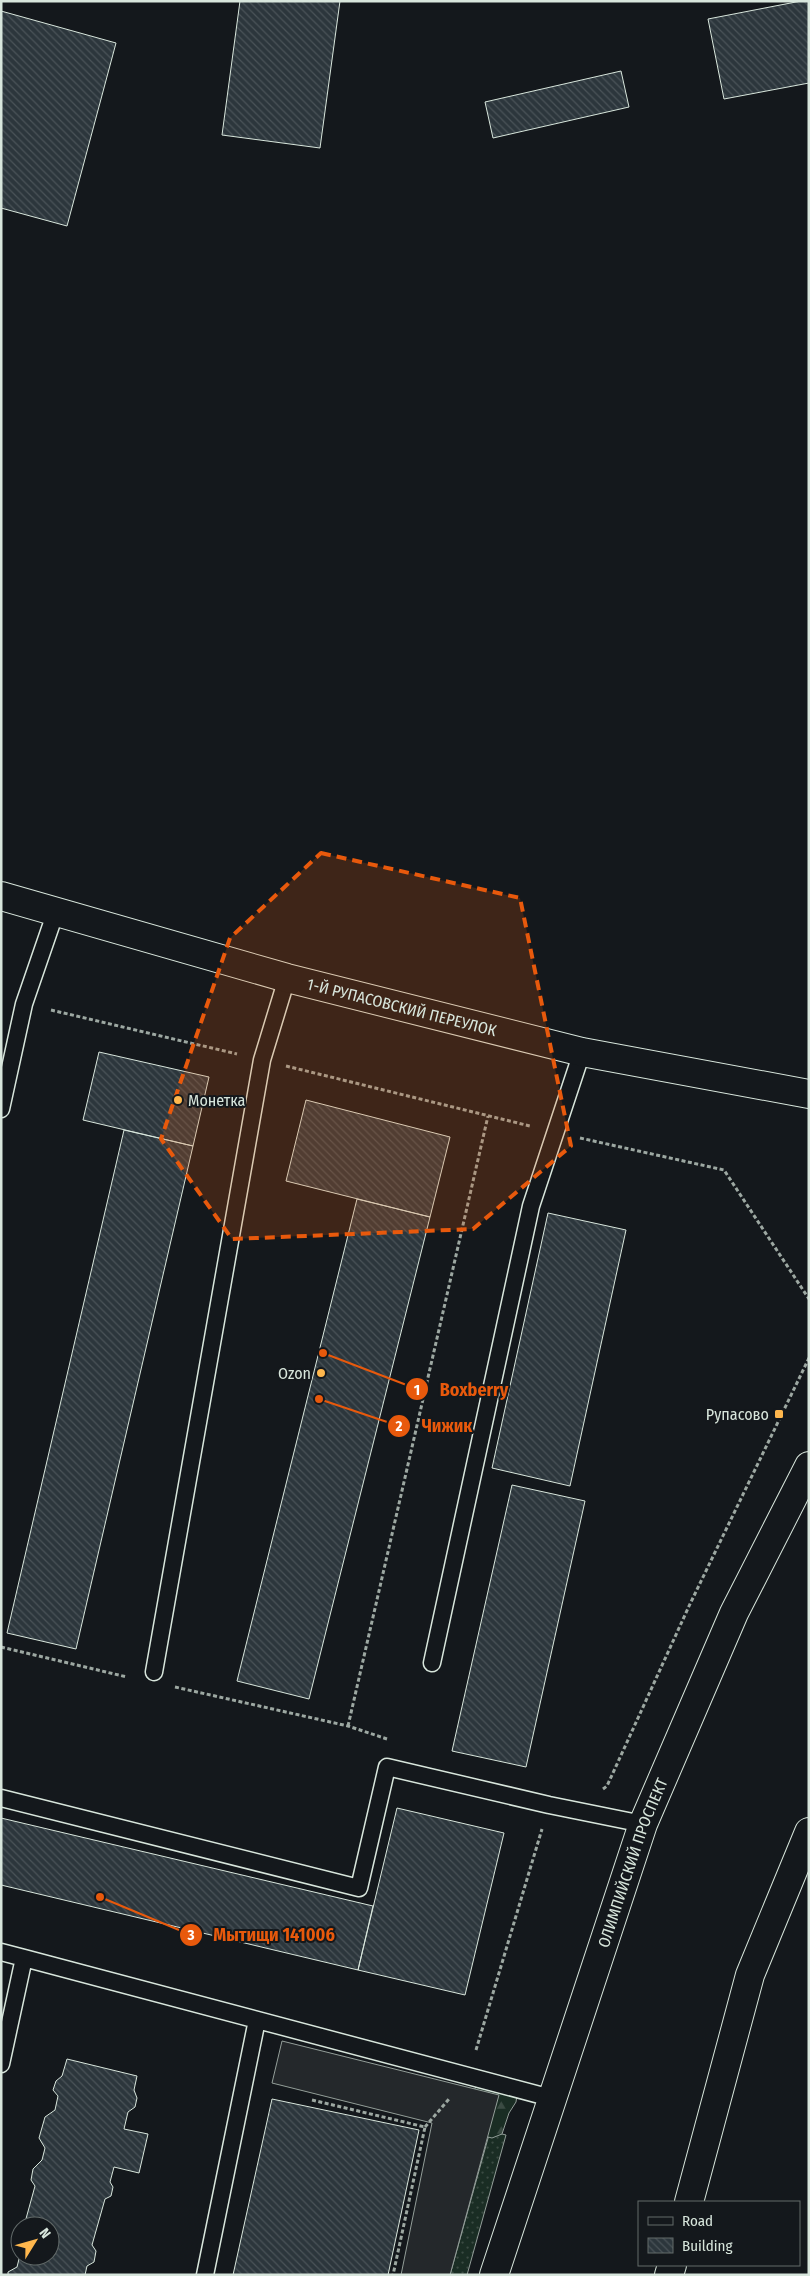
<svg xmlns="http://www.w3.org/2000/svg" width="810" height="2276" viewBox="0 0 810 2276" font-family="'Fira Sans Condensed',sans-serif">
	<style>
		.grass { fill: url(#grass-dots); stroke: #939e99 }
		.forest { fill: url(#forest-firs); stroke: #939e99 }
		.parking { fill: #24282b; stroke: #939e99 }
		.building { fill: url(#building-back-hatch); stroke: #d8e6dc }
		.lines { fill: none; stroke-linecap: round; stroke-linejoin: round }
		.service-casing { stroke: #d8e6dc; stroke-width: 19 }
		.tertiary-casing { stroke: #d8e6dc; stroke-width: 30 }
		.secondary-casing { stroke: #d8e6dc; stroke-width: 30 }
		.path { stroke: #9da8a2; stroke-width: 3; stroke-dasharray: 4 2.5; stroke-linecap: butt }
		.service { stroke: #14181c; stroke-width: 16 }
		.tertiary { stroke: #14181c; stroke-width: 28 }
		.secondary { stroke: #14181c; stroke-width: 28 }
		.marked { fill: #e8590c; fill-opacity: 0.2; stroke: #e8590c; stroke-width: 4; stroke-dasharray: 10 6; stroke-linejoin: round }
		.poi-dot { fill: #ffb74d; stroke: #14181c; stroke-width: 2 }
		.labels { text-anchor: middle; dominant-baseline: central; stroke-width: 4; stroke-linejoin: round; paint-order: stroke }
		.street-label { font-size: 16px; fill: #d8e6dc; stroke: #14181c }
		.poi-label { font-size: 16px; fill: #d8e6dc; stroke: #14181c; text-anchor: end }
		.leader { fill: none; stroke: #e8590c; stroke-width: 2 }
		.callout-dot { fill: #e8590c; stroke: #14181c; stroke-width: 2 }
		.mark-label { font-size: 15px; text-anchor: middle; font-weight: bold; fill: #fff }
		.callout-label { font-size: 18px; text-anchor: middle; font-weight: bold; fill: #e8590c; stroke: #14181c; stroke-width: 4; stroke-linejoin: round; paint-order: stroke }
	</style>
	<defs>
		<pattern id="grass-dots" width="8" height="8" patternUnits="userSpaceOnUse" patternTransform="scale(1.25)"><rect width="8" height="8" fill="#1a2d24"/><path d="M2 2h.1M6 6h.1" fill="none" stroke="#3b4b43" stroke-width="1.8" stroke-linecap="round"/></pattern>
		<pattern id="forest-firs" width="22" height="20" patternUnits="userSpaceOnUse" patternTransform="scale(1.25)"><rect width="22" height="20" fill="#1a2d24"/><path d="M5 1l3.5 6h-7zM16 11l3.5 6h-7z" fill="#3b4b43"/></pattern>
		<pattern id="building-back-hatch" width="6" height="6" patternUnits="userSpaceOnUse" patternTransform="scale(1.25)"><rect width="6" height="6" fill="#2c363c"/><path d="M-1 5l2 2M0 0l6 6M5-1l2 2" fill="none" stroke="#4a5358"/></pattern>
	</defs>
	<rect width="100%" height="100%" fill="#14181c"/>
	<!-- grass -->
	<path class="grass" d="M 490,2131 L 506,2135 L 467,2275 L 450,2275 Z"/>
	<!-- forest -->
	<path class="forest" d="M 481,2082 L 517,2095 L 516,2102 L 509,2113 L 502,2134 L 492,2138 L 484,2136 L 474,2097 L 475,2088 Z"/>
	<!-- parking -->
	<path class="parking" d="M 282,2041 L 499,2095 L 450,2275 L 401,2275 L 432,2123 L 272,2083 Z"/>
	<!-- building -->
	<path class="building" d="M 240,1 L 340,1 L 320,148 L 222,135 Z
		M 801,1 L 809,1 L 809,83 L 724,99 L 708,19 Z
		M 1,11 L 116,43 L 67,226 L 1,208 Z
		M 621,71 L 629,107 L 493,138 L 485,102 Z
		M 99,1052 L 209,1077 L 193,1146 L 83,1120 Z
		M 306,1100 L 450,1137 L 430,1217 L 286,1181 Z
		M 124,1130 L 193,1146 L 76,1649 L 7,1633 Z
		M 357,1199 L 430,1217 L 309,1699 L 237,1681 Z
		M 548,1213 L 626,1230 L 570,1486 L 492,1468 Z
		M 512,1485 L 585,1501 L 526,1767 L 452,1751 Z
		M 397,1808 L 504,1833 L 465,1995 L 358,1970 Z
		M 1,1818 L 373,1906 L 358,1970 L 1,1885 Z
		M 67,2059 L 137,2076 L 134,2090 L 137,2098 L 135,2107 L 128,2112 L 124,2129 L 148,2134 L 139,2173 L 114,2167 L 110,2182 L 113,2187 L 111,2196 L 105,2199 L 92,2245 L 96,2251 L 94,2262 L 87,2266 L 85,2275 L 8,2275 L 8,2272 L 17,2267 L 20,2255 L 50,2256 L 50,2226 L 24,2226 L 35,2186 L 31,2180 L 33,2169 L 42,2160 L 45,2148 L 39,2138 L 45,2117 L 55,2110 L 58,2096 L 53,2090 L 56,2081 L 62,2076 Z
		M 272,2099 L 419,2130 L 388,2275 L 233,2275 Z"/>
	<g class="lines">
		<!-- service casing -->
		<g class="service-casing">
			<path id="service" d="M 1,1109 L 24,1004 L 56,911
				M 432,1663 L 531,1206 L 582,1052
				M 154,1672 L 262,1060 L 287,978
				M 1,1798 L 359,1888 L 387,1767 L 549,1805 L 643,1824
				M 1,1952 L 24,1958
				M 1,2064 L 24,1958 L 551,2098
				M 205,2275 L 257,2020"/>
		</g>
		<!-- tertiary casing -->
		<g class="tertiary-casing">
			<g id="tertiary">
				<path id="s1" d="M 1,896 L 287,978 L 582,1052 L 809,1094"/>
			</g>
		</g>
		<!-- secondary casing -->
		<g class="secondary-casing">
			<g id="secondary">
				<path d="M 689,2202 L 750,1975 L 809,1832"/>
				<path id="s2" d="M 494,2275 L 643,1824 L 734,1613 L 809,1466"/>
				<path d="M 669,2275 L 672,2265"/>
			</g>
		</g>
		<!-- path -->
		<path class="path" d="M 51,1010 L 237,1054
			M 286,1066 L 530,1126
			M 580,1138 L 724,1170 L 809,1299
			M 1,1647 L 127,1677
			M 175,1687 L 348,1726 L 387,1739
			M 348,1726 L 488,1116
			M 603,1789 L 607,1786 L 690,1604 L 809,1358
			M 476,2050 L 542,1829
			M 312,2100 L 425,2127 L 393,2275
			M 425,2127 L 449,2099"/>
		<!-- service -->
		<use href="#service" class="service"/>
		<!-- tertiary -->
		<use href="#tertiary" class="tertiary"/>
		<!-- secondary -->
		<use href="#secondary" class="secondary"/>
	</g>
	<!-- marked area -->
	<path class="marked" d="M 321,853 L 520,898 L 571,1146 L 473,1229 L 232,1239 L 161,1139 L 230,938 Z"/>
	<!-- markers -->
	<g class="poi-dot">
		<circle cx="178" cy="1100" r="5"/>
		<circle cx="321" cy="1373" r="5"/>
		<rect x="774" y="1409" width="10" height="10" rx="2.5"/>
	</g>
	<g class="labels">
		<!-- street labels -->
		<g class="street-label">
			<text stroke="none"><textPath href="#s1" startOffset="416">1-Й РУПАСОВСКИЙ ПЕРЕУЛОК</textPath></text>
			<text stroke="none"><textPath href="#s2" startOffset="435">ОЛИМПИЙСКИЙ ПРОСПЕКТ</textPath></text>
		</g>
		<!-- poi labels -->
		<g class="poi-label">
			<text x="188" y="1100" text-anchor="start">Монетка</text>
			<text x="311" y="1373">Ozon</text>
			<text x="769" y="1414">Рупасово</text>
		</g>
	</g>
	<!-- callouts -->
	<path class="leader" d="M323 1353L417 1389M319 1399L399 1426M100 1897L191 1935"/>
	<g class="callout-dot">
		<circle cx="323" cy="1353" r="5"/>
		<circle cx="319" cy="1399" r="5"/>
		<circle cx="100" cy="1897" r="5"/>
		<circle cx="417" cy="1389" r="12"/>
		<circle cx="399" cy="1426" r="12"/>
		<circle cx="191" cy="1935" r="12"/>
	</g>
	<g class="mark-label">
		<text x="417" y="1395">1</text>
		<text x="399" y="1431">2</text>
		<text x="191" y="1940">3</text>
	</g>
	<g class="callout-label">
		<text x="474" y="1396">Boxberry</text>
		<text x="447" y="1432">Чижик</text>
		<text x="274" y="1941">Мытищи 141006</text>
	</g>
	<!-- border -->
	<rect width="810" height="2276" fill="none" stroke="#d8e6dc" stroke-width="5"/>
	<!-- legend -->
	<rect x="638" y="2201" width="162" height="65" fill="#14181c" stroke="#626a69"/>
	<rect x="648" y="2217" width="25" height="8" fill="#14181c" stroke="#626a69"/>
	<text x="682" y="2226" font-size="15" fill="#d8e6dc">Road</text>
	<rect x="648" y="2238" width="25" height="15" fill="url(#building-back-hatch)" stroke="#626a69"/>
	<text x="682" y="2251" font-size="15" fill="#d8e6dc">Building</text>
	<!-- north arrow -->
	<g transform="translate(35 2241) rotate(53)"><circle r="24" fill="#14181c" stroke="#626a69"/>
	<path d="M0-4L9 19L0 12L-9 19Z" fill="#ffb74d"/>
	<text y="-8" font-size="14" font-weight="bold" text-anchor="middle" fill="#d8e6dc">N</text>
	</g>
</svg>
